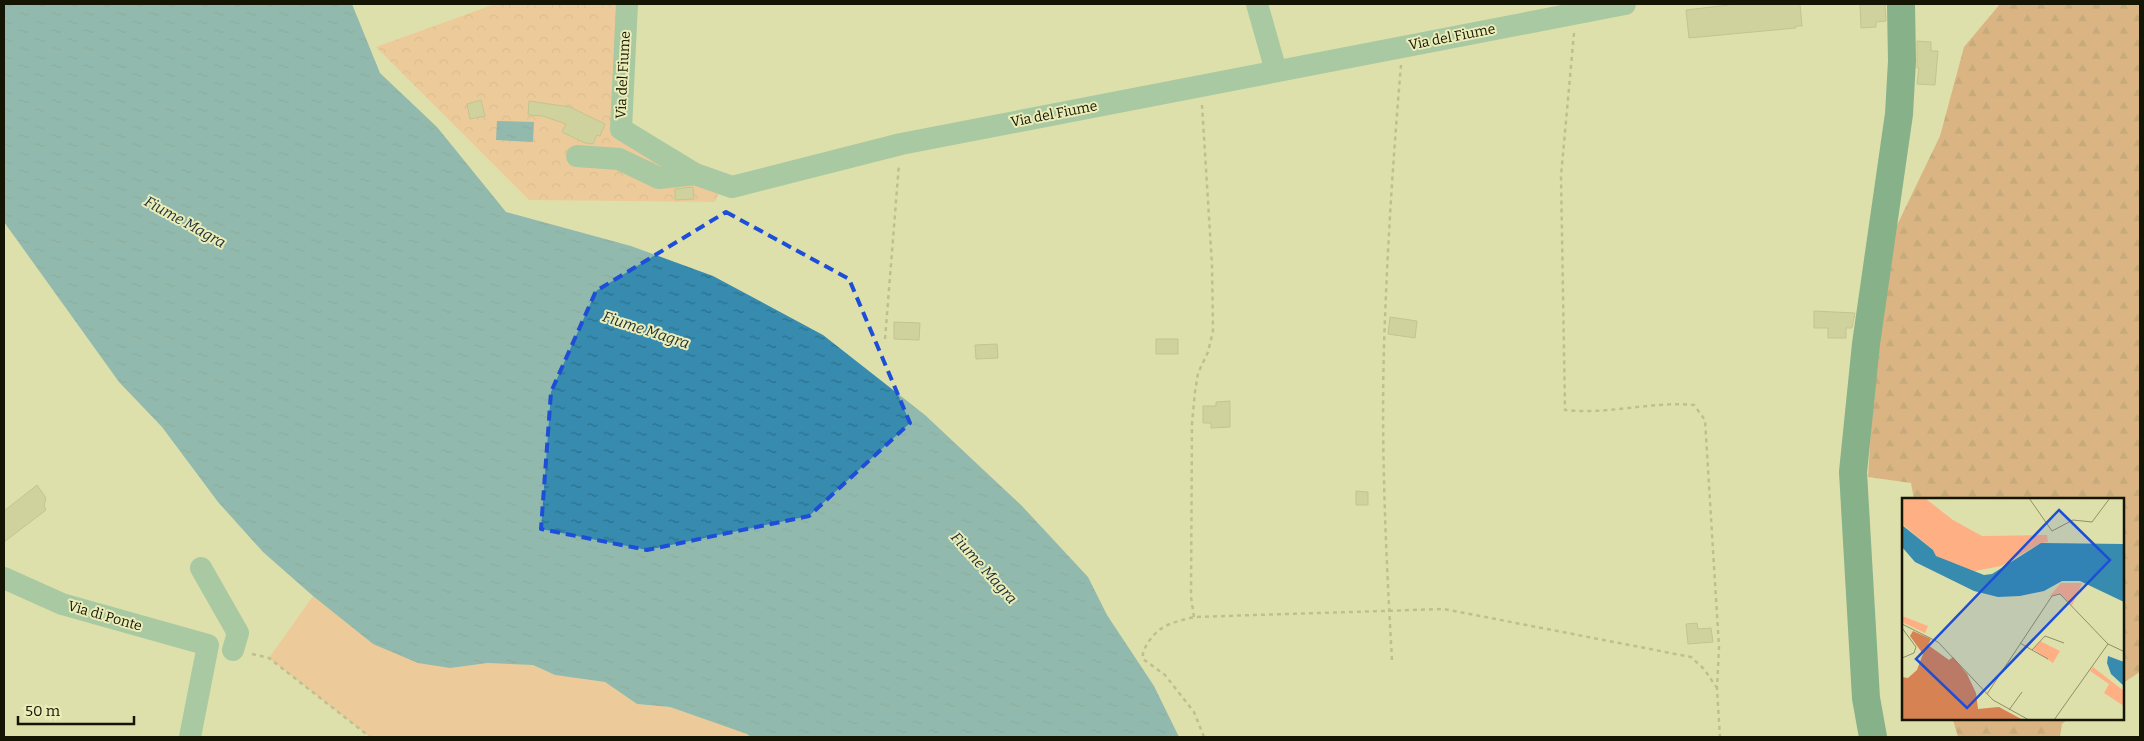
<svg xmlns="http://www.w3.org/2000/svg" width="2144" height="741" viewBox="0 0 2144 741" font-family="Bitter,serif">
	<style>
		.grass { fill: #feb084 }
		.forest { fill: url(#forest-firs) }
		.park { fill: url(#park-crowns) }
		.water { fill: url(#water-ripples) }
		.building { fill: #bec08c; stroke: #a1a370 }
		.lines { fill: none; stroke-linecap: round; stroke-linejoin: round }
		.path { stroke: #979870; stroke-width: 2.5; stroke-dasharray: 4 4; stroke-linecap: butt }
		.minor { stroke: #66ad94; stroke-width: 22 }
		.major { stroke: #1e7960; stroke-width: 28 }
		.marked { fill: none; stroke: #1d4ed8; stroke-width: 4; stroke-dasharray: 10 6; stroke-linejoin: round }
		.labels { text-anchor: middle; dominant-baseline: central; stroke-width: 4; stroke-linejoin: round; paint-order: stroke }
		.street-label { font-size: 14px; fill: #151503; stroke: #ebedb8 }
		.water-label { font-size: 15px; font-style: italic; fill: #1a2d37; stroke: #ebedb8 }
		.inset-road { fill: none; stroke: #8e8f68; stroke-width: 1 }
		.view { fill: #1d4ed8; fill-opacity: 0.15; stroke: #1d4ed8; stroke-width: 2.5 }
		.inset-edge { fill: none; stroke: #151503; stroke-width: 2.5 }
	</style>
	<defs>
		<pattern id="forest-firs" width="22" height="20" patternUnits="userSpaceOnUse" patternTransform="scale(1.25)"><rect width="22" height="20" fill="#d68252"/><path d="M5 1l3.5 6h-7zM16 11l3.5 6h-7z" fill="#ac6942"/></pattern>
		<pattern id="park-crowns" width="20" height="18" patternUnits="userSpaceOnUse" patternTransform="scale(1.25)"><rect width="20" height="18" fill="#feb084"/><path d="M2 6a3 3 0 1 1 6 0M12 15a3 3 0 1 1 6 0" fill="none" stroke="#d99670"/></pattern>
		<pattern id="water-ripples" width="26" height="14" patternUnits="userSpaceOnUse" patternTransform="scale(1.25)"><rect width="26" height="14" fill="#368baf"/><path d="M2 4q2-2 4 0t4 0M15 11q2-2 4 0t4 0" fill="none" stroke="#2c708c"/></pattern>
	</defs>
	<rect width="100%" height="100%" fill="#dee0ab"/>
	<!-- grass -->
	<path class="grass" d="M 313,596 L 373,644 L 450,668 L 488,663 L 533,665 L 555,675 L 605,682 L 637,704 L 670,707 L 747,734 L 751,737 L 370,737 L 269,658 Z"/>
	<!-- forest -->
	<path class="forest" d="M 2000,4 L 2140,4 L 2140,672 L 2123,683 L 2123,500 L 1914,500 L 1911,483 L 1868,477 L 1875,363 L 1887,246 L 1940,136 L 1964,47 Z
		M 1953,720 L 2067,720 L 2062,724 L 2060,737 L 1958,737 Z"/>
	<!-- park -->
	<path class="park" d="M 495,4 L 624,4 L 617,130 L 722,186 L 715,202 L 529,200 L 376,47 Z"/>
	<!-- water -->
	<path class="water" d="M 4,4 L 352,4 L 380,73 L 437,127 L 506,212 L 631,246 L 713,276 L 823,335 L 925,415 L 1022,506 L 1088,577 L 1107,615 L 1154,686 L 1179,737 L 751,737 L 747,734 L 670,707 L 637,704 L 605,682 L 555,675 L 533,665 L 488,663 L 450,668 L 418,663 L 373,644 L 313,596 L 263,552 L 218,502 L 162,427 L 119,382 L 4,222 Z
		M 497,121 L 534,122 L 533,142 L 496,140 Z"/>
	<!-- building -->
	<path class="building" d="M 1729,4 L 1800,4 L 1802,26 L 1796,26 L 1796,28 L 1689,38 L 1686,10 L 1729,5 Z
		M 1860,4 L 1885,4 L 1886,21 L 1876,22 L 1876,27 L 1861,28 Z
		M 1917,41 L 1931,42 L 1931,51 L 1938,51 L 1935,85 L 1917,84 L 1919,68 L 1917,68 Z
		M 481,100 L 485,116 L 470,119 L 467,104 Z
		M 529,101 L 570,107 L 605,124 L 600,136 L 597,135 L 593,144 L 585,143 L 562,132 L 566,124 L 543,116 L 528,115 Z
		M 693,187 L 694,199 L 675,200 L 675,189 Z
		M 1814,311 L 1855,313 L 1852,328 L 1846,328 L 1846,338 L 1828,338 L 1828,328 L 1814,328 Z
		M 1390,317 L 1417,321 L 1415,338 L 1388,334 Z
		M 894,322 L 920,323 L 919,340 L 894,339 Z
		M 1156,339 L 1178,339 L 1178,354 L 1156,354 Z
		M 997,344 L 998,358 L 976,359 L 975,345 Z
		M 1230,401 L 1230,427 L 1211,428 L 1211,423 L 1203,423 L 1203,406 L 1216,406 L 1216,402 Z
		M 37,485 L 46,498 L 44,506 L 46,510 L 4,542 L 4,511 Z
		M 1356,491 L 1368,492 L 1368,505 L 1356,505 Z
		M 1697,623 L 1698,629 L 1711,628 L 1713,642 L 1688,644 L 1686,624 Z"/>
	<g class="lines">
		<!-- path -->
		<path class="path" d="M 1574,33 L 1561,176 L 1565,410 C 1608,415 1651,401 1694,405 L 1705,420 L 1719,647 L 1717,689 L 1720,737
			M 885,339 L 899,164
			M 1194,617 L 1191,597 L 1192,423 L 1195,392 L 1198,373 L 1208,352 L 1213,331 L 1212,265 L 1202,105
			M 252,654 L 269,658 L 370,737
			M 1392,660 C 1386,556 1381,450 1384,346 C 1387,252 1393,159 1401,65
			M 1204,737 L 1194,712 L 1165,675 L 1143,659 C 1142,651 1145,648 1149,641 C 1161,624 1175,622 1194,617 L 1444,609 L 1691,657 L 1704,669 L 1717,688"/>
		<!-- minor -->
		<path class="minor" d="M 627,4 L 621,129 L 695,174 L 732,187 L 901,144 L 1625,4
			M 1257,4 L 1276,71
			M 577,156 L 619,159 L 659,178 L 695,174
			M 201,568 L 238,633 L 233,650
			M 4,578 L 62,604 L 208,645 L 190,737"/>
		<!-- major -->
		<path class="major" d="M 1873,737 L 1866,698 L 1853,472 L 1866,344 L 1899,114 L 1902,61 L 1901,4"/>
	</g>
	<!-- marked area -->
	<path d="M0 0H2144V741H0ZM 726,212 L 849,279 L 910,423 L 809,516 L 647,550 L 541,529 L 551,392 L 596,291 Z" fill="#dee0ab" fill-opacity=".55" fill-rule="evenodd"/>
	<path class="marked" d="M 726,212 L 849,279 L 910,423 L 809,516 L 647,550 L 541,529 L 551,392 L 596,291 Z"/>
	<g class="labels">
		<!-- street labels -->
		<g class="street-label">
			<text transform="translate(1452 37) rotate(-11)">Via del Fiume</text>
			<text transform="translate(623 75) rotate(-87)">Via del Fiume</text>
			<text transform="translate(1054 114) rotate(-11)">Via del Fiume</text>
			<text transform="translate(105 616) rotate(16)">Via di Ponte</text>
		</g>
		<!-- water labels -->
		<g class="water-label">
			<text transform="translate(185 222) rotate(29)">Fiume Magra</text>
			<text transform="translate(646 330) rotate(18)">Fiume Magra</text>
			<text transform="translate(984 568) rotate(48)">Fiume Magra</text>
		</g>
	</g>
	<!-- overview -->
	<g transform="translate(1902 498)">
		<rect width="222" height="222" fill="#dee0ab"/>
		<path d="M 0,0 L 24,1 L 51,22 L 80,38 L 145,37 L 146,44 L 139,45 L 99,68 L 73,73 L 61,71 L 34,58 L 31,52 L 0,26 ZM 0,118 L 26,128 L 23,135 L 0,124 ZM 191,169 L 222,193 L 222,208 L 202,195 L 207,186 L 188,173 Z" fill="#feb084"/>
		<path d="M 11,133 L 29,141 L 26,147 L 47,162 L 51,159 L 65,176 L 74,195 L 76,211 L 97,209 L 121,222 L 0,222 L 0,179 L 6,180 L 15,172 L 21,156 L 8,138 Z" fill="#d68252"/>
		<path d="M 159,85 L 180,85 L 170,108 L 158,96 L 147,99 Z" fill="#feb084"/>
		<path d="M 138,143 L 158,153 L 151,165 L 131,151 Z" fill="#feb084"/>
		<path d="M 0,27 L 31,52 L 34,58 L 82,77 L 90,76 L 139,45 L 222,46 L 222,104 L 178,83 L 160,83 L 142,93 L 118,98 L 96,99 L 72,93 L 13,64 L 0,49 ZM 206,158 L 222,164 L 222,188 L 209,176 L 205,165 Z" fill="#368baf"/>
		<path class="inset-road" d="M 127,0 L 150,33 L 171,22 L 190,24 L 208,0M 0,126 L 36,144 L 91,202 L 127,222M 0,130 L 14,149 L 12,155 L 0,160M 118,145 L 130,152 L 143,138 L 162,145M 130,152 L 146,161M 85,196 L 150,98 L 158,96 L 206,146 L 223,154M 107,212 L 120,194M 152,222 L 206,146"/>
		<path class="view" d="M 157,12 L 208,62 L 65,210 L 14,161 Z"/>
		<rect width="222" height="222" class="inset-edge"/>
	</g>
	<!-- border -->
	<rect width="2144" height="741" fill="none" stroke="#151503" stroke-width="10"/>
	<!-- scale -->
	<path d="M18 716v8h116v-8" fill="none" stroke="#151503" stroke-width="2.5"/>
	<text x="25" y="716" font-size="15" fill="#151503" stroke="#ebedb8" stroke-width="4" paint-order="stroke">50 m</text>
</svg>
